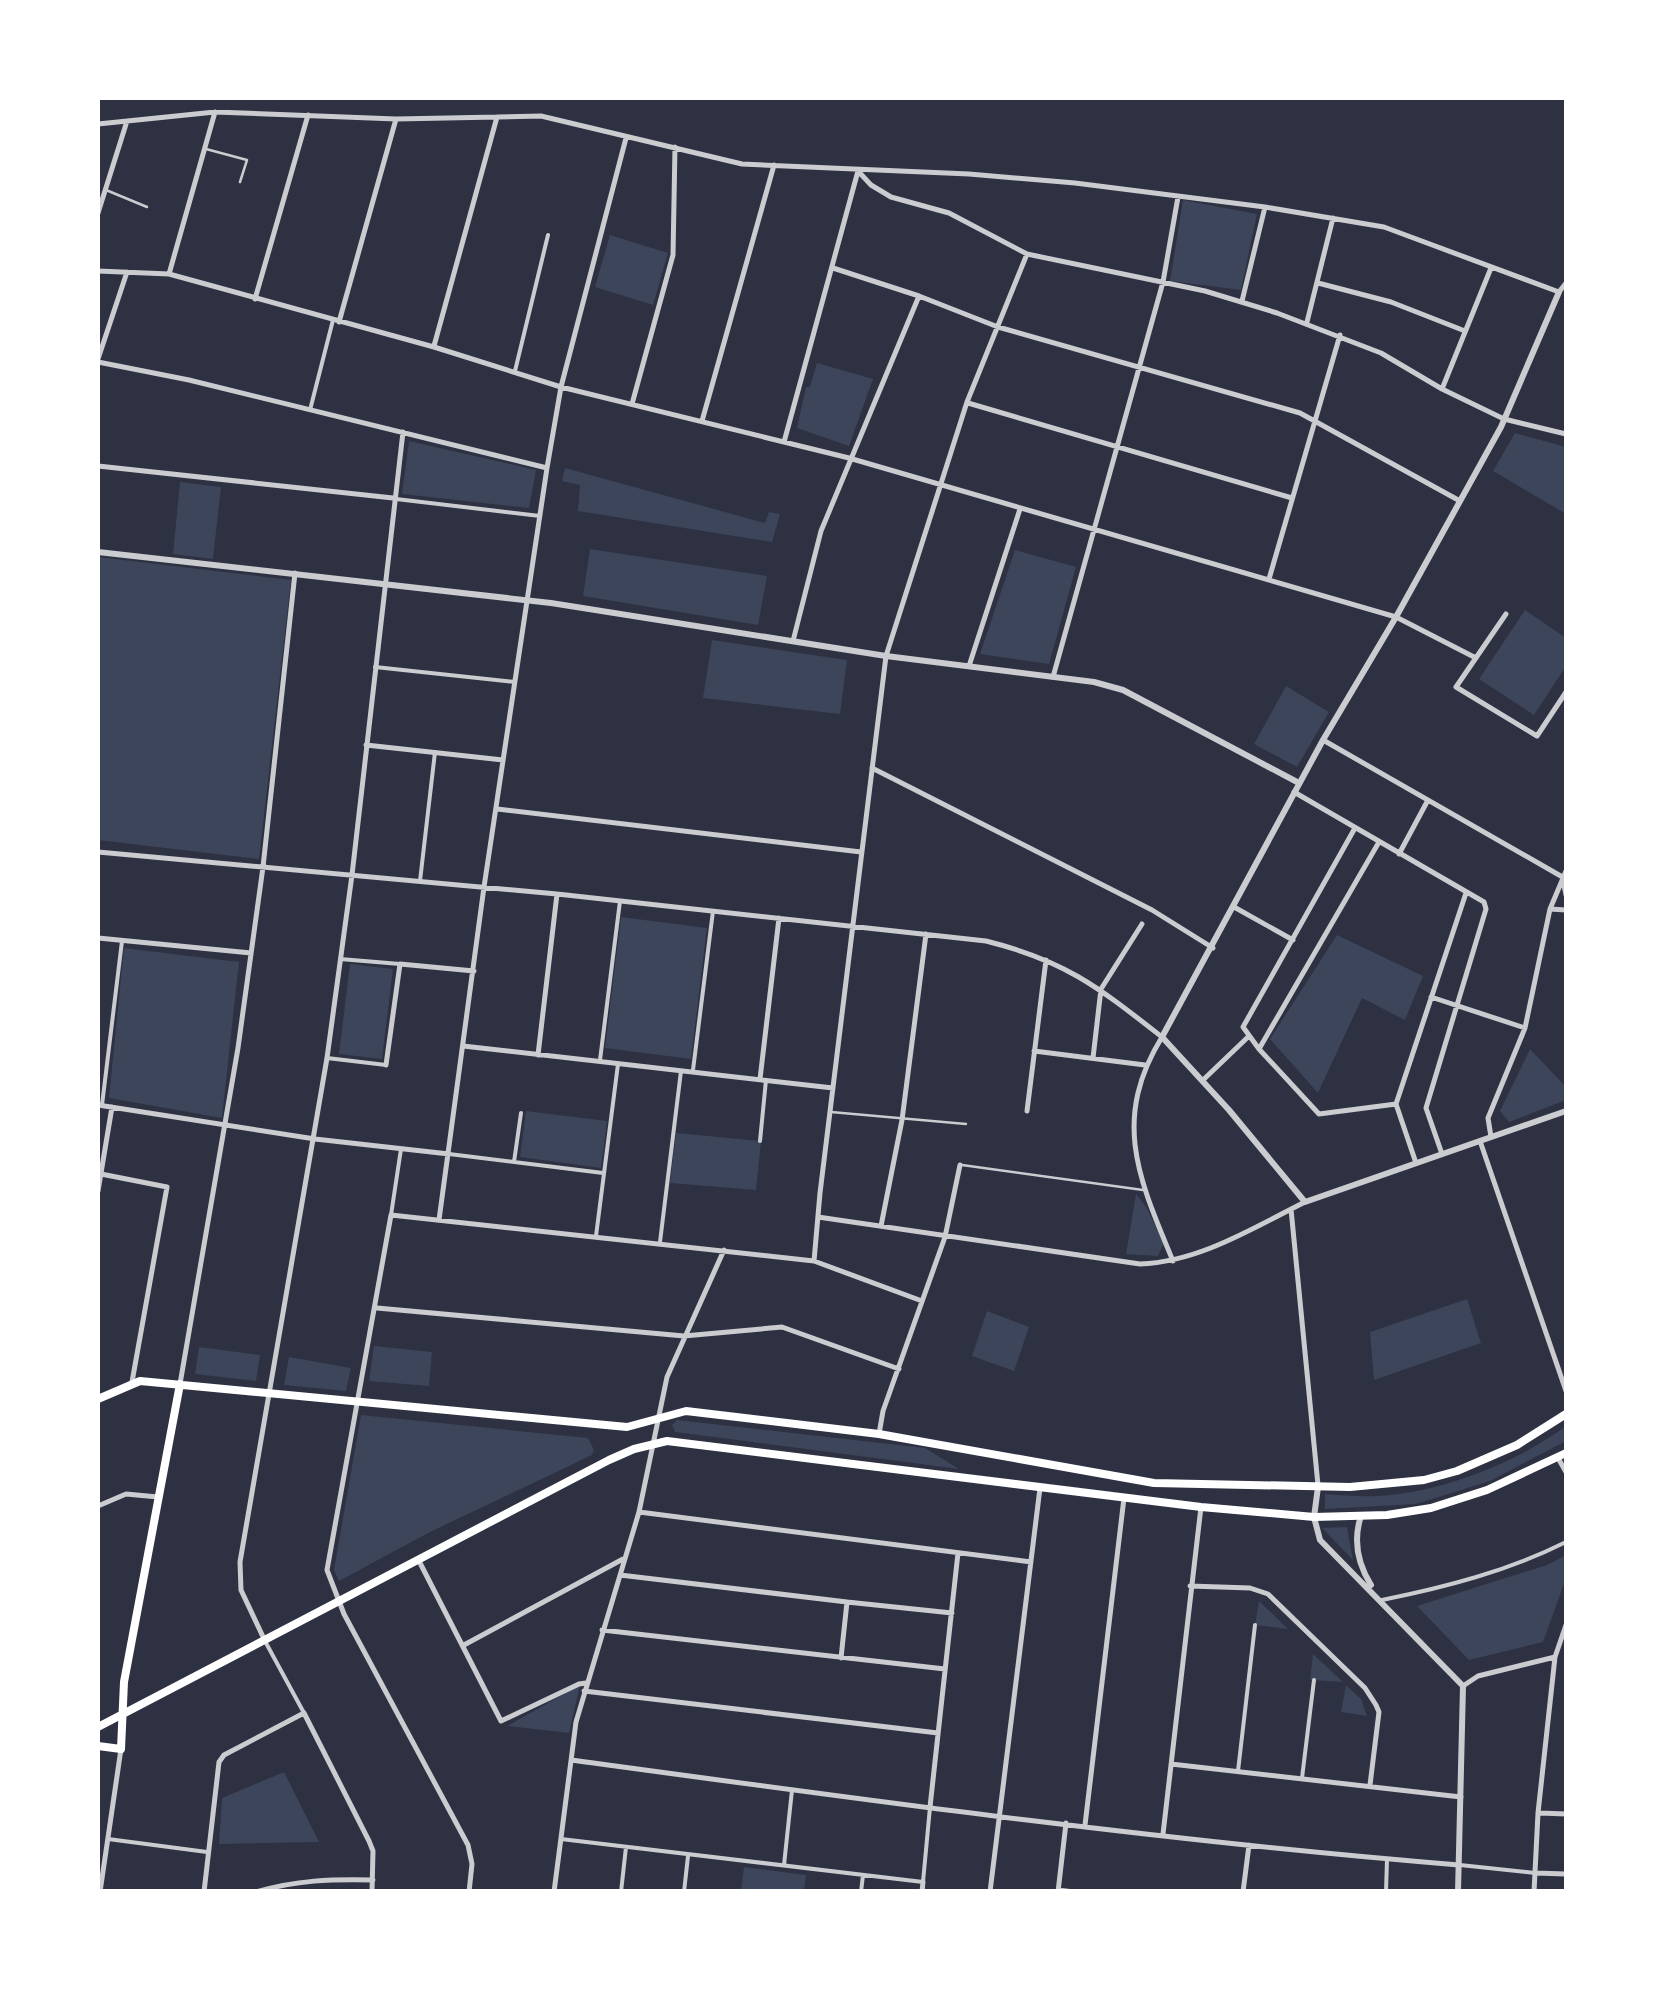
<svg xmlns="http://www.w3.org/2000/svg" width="1664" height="1989" viewBox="0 0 1664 1989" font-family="Lora,serif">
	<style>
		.green { fill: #3c4559 }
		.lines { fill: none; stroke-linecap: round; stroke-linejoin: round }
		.service { stroke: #caccd0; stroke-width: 2.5 }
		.pedestrian { stroke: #caccd0; stroke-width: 4 }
		.minor { stroke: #caccd0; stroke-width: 5 }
		.tertiary { stroke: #caccd0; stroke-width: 6 }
		.secondary { stroke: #fff; stroke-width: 8 }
	</style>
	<rect width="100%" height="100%" fill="#2d3142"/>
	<!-- green -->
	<path class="green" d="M 1183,200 L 1257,214 L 1241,290 L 1170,281 Z
		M 610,235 L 668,253 L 653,305 L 595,287 Z
		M 817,363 L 873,379 L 849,446 L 797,428 L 806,387 L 810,387 Z
		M 1515,433 L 1566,447 L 1566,514 L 1493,471 Z
		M 409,441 L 536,470 L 529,508 L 402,494 Z
		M 565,468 L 765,523 L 769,512 L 780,514 L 772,542 L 578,511 L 580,485 L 562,481 Z
		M 180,482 L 221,487 L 213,559 L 173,554 Z
		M 590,549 L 767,576 L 758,625 L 583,596 Z
		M 1015,550 L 1076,567 L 1049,664 L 980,654 Z
		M 98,557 L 291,580 L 259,859 L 98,840 Z
		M 1525,610 L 1566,638 L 1566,666 L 1534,715 L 1479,679 Z
		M 712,640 L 847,660 L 840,714 L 703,698 Z
		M 1286,686 L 1329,712 L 1297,767 L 1254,744 Z
		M 621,917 L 707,928 L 691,1059 L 605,1048 Z
		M 1337,935 L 1423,976 L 1405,1020 L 1362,998 L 1318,1093 L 1270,1039 Z
		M 124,948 L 239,962 L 222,1118 L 109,1098 Z
		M 350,964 L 393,969 L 382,1059 L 339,1054 Z
		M 1530,1049 L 1566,1087 L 1566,1100 L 1509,1122 L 1500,1111 Z
		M 526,1111 L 607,1121 L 601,1168 L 520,1157 Z
		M 676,1133 L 761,1141 L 756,1190 L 670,1183 Z
		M 1136,1194 L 1146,1207 L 1164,1243 L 1158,1256 L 1126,1254 Z
		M 1467,1299 L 1481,1343 L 1374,1380 L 1370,1332 Z
		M 987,1311 L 1029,1327 L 1014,1371 L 972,1356 Z
		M 374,1346 L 432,1352 L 429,1386 L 369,1381 Z
		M 199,1347 L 260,1355 L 256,1381 L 195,1374 Z
		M 289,1357 L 351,1368 L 346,1391 L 284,1385 Z
		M 361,1415 L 588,1438 L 594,1450 L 592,1455 L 430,1532 L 339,1581 L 334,1570 Z
		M 677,1420 L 925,1448 L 959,1469 L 675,1432 L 672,1425 Z
		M 1566,1426 L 1566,1441 L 1490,1481 L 1416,1504 L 1325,1509 L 1325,1494 C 1343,1495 1361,1497 1379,1496 C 1442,1492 1516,1463 1566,1426 Z
		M 1347,1527 L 1347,1528 L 1353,1560 L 1322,1528 Z
		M 1566,1555 L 1566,1578 L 1543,1642 L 1469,1660 L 1417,1606 L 1547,1565 Z
		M 1259,1601 L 1288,1629 L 1255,1625 Z
		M 1313,1654 L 1343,1682 L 1310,1680 Z
		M 580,1685 L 569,1733 L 507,1726 Z
		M 1346,1685 L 1361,1699 L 1367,1716 L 1341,1712 Z
		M 284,1772 L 319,1842 L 219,1844 L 222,1798 Z
		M 744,1867 L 806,1875 L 804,1891 L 741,1891 Z"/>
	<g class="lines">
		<!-- service -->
		<path class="service" d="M 206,149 L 247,160 L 240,182
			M 106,190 L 147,207
			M 831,1112 L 966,1124
			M 962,1165 L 1143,1190"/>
		<!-- pedestrian -->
		<path class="pedestrian" d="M 515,371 L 548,235
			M 310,410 L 333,320
			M 396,499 L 540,516
			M 375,667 L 515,682
			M 420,881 L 435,752
			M 340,959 L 400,964
			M 327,1058 L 386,1065
			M 600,1060 L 620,901
			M 693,1070 L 713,911
			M 102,1105 L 122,941
			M 760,1141 L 766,1080
			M 449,1154 L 603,1173
			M 514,1162 L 521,1113
			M 391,1215 L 401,1149
			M 596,1236 L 618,1064
			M 660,1242 L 681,1071
			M 1382,1600 C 1446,1587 1508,1571 1566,1542
			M 266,1643 L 304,1713
			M 1238,1771 L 1255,1625
			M 1302,1778 L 1314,1680
			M 108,1839 L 207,1852
			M 561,1839 L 923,1882 L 930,1807
			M 784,1865 L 792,1790
			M 1460,1865 L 1535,1873
			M 621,1892 L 626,1847
			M 684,1892 L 688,1856
			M 861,1892 L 863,1875
			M 1386,1892 L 1387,1859"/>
		<!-- minor -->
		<path class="minor" d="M 98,124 L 215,112 L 396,119 L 541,116 L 742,164 L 969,174 L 1075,183 L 1265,207 L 1384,227 L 1559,292 L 1566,283
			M 858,171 L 871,185 L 891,197 L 949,213 L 1027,254 L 1205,291 L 1277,313 L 1381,353 L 1442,389 L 1504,419 L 1566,434
			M 98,213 L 127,121
			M 833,268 L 919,296 L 998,327 L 1300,413 L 1460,501
			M 98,271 L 169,274 L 434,347 L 561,387 L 849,458 L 1396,617 L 1476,658
			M 169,274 L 215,112
			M 1318,283 L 1391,302 L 1465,331
			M 255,299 L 308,115
			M 1242,301 L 1265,207
			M 339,322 L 396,119
			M 1307,322 L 1333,218
			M 434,346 L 497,117
			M 98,359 L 127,272
			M 98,362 L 189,380 L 547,468
			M 1442,389 L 1491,268
			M 968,403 L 1292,498
			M 632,404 L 673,255 L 675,147
			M 702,421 L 774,165
			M 784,442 L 858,171
			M 98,466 L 393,498
			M 1269,579 L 1340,335
			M 1506,614 L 1456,687 L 1537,736 L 1566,692
			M 793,641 L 821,531 L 919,296
			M 969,666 L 1020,509
			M 1053,677 L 1163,282 L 1178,197
			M 1323,740 L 1566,879
			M 366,745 L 503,760
			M 872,768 L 1152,910 L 1213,948
			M 1294,792 L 1484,902 L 1486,909 L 1426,1108 L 1442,1154
			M 497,809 L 861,852
			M 1355,828 L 1243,1027 L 1259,1049 L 1319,1114 L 1396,1104 L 1466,893
			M 98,852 L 557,894 L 986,941 C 1066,961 1098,987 1162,1037 C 1111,1120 1139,1179 1173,1261
			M 1399,854 L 1428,800
			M 1563,880 L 1566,895
			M 1234,907 L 1293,940
			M 1550,909 L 1566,910
			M 98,938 L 251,953
			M 1431,997 L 1525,1028
			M 463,1046 L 833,1088
			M 1259,1049 L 1379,842
			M 1034,1051 L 1145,1065
			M 538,1055 L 557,894
			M 1093,1058 L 1101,989 L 1142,924
			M 386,1065 L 400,964 L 474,971
			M 760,1079 L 779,918
			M 1202,1081 L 1248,1037
			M 1396,1104 L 1416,1163
			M 98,1105 L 315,1139 L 449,1154
			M 1027,1111 L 1046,960
			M 1491,1137 L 1488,1118 L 1525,1028 L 1550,909 L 1566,871
			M 1480,1141 L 1566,1391
			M 101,1174 L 167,1187 L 132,1382
			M 98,1191 L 112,1107
			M 1291,1209 L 1318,1485
			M 818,1217 L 1140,1264 C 1199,1262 1253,1228 1305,1202
			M 439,1220 L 484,887 L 547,468 L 561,387 L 626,138
			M 881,1226 L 902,1120 L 926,934
			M 814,1261 L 820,1193 L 886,656 L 967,402 L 1027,254
			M 377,1308 L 684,1336 L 782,1327 L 899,1369
			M 180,1384 L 238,1048 L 263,867 L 295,573
			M 879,1434 L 883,1411 L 945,1237 L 960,1165
			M 1558,1458 L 1566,1472
			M 98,1506 L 126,1494 L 158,1497
			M 639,1512 L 1031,1562
			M 418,1559 L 501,1721 L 579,1684 L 586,1683
			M 620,1575 L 847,1602
			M 1190,1586 L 1250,1588 L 1268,1594 L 1365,1688 L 1376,1705 L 1379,1712 L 1370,1785
			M 602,1630 L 945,1669
			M 265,1641 L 241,1590 L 240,1562 L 327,1058 L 352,875 L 403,432
			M 464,1645 L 623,1559
			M 841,1658 L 847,1602 L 952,1613
			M 1463,1686 L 1478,1676 L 1555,1657
			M 584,1691 L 938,1733
			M 571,1760 C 865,1800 1162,1841 1459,1865
			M 1171,1764 L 1461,1797
			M 930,1807 L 958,1553
			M 1540,1813 L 1566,1814
			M 1085,1825 L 1124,1498
			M 1163,1834 L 1201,1507
			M 1535,1873 L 1566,1874
			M 1058,1890 L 1074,1892
			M 100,1892 L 121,1749
			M 204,1892 L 219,1762 L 224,1755 L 304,1713 L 369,1841 L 373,1851 L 372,1892
			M 256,1892 C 296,1880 332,1879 373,1880
			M 469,1892 L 472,1864 L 468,1845 L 344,1614 L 327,1570 L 391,1215 L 814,1261 L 922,1301
			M 554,1892 L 576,1722 L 639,1512 L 667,1377 L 724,1250
			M 922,1892 L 923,1882
			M 990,1892 L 1040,1488
			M 1058,1892 L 1066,1823
			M 1243,1892 L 1249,1845
			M 1534,1892 L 1538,1813 L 1555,1657 L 1566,1625"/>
		<!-- tertiary -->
		<path class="tertiary" d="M 1559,292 L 1501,427 L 1396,617 L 1323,740 L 1162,1037 L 1229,1110 L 1305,1202 L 1566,1111
			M 98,552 L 551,603 L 886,656 L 1094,682 L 1123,690 L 1299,783
			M 1318,1487 L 1314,1517 L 1320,1540 L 1463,1686 L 1458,1892
			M 1361,1516 C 1353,1540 1358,1564 1371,1585"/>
		<!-- secondary -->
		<path class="secondary" d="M 98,1399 L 140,1381 L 627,1427 L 686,1411 L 879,1434 L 1154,1483 L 1350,1487 L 1424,1480 L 1457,1471 L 1517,1445 L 1566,1414
			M 98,1727 L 609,1460 L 634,1449 L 667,1441 L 1201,1507 L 1314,1517 L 1387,1515 L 1431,1508 L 1487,1490 L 1566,1453
			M 98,1746 L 121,1749 L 124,1682 L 180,1384"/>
	</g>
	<!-- border -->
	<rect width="1664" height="1989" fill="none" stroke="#ffffff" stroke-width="200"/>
</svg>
